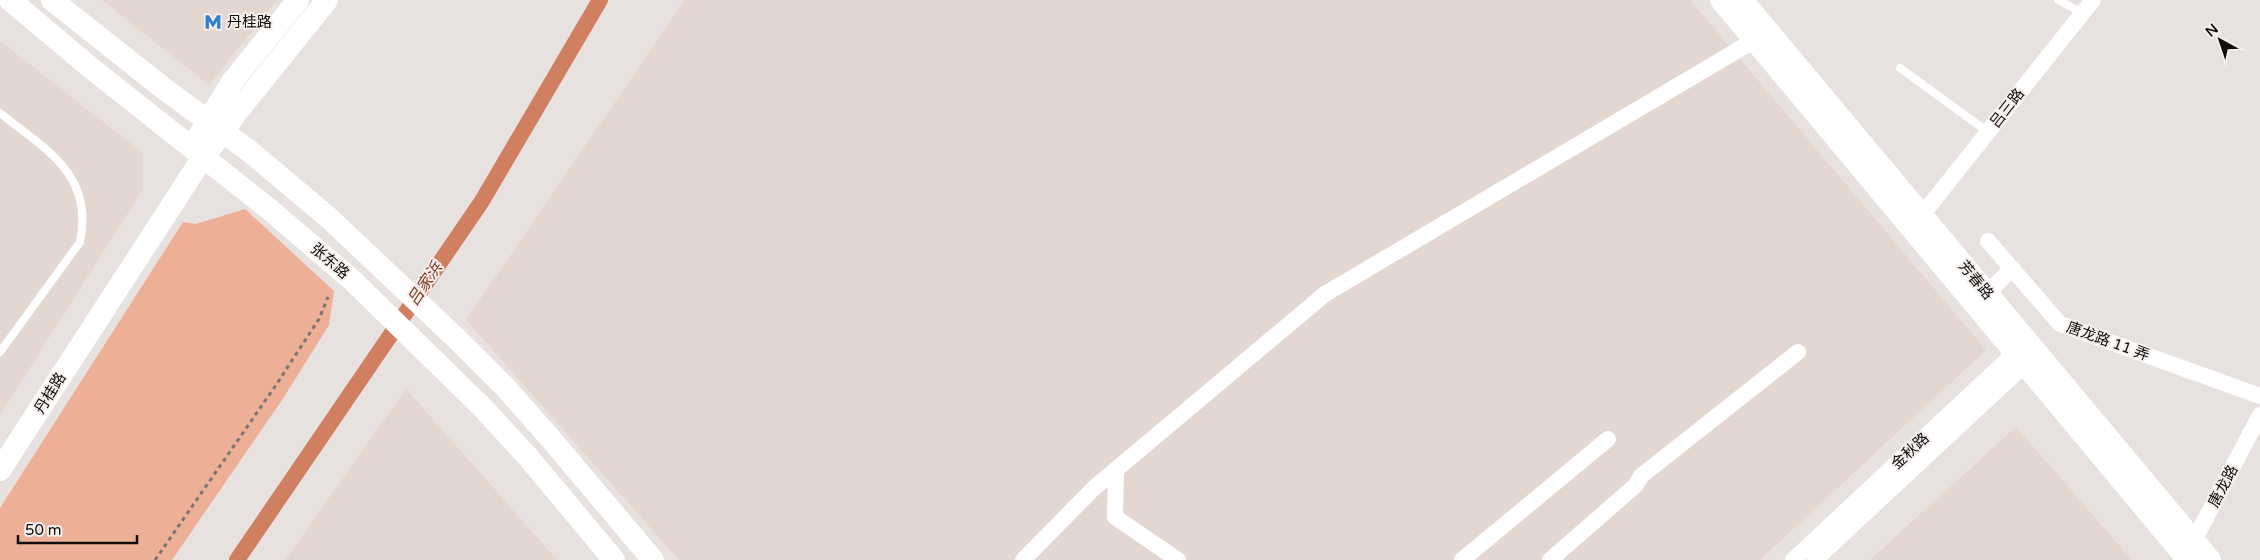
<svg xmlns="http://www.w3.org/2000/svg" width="2260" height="560" viewBox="0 0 2260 560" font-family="'Varela Round','Noto Sans SC',sans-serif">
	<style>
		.built { fill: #e4d6d1 }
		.green { fill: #eeaf97 }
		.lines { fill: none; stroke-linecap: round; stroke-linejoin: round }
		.canal { stroke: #d17f61; stroke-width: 16 }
		.path { stroke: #787573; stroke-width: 3; stroke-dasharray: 4 4; stroke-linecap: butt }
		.lane { stroke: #fff; stroke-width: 8 }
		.street { stroke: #fff; stroke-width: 16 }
		.secondary { stroke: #fff; stroke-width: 22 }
		.labels { text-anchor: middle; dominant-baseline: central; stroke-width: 4; stroke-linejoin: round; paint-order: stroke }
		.poi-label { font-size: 15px; fill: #100e0d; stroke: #f5efed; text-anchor: start }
		.street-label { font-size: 15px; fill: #100e0d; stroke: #f5efed }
		.water-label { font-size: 16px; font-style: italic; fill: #84381b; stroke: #f5efed }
	</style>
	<rect width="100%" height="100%" fill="#e7e2df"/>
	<!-- built -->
	<path class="built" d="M 102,0 L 277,0 L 209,85 Z
		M 685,0 L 1690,0 L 1986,350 L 1760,560 L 679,560 L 466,320 Z
		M 0,41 L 143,153 L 143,189 L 0,415 Z
		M 406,389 L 557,560 L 285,560 Z
		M 2016,427 L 2132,560 L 1870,560 Z"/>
	<!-- green -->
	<path class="green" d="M 245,209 L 334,291 L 329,325 L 284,397 L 172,560 L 0,560 L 0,508 L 183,222 L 196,224 Z"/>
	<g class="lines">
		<!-- canal -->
		<path class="canal" d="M 237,560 L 482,201 L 600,0"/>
		<!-- path -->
		<path class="path" d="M 155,560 L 274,388 L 319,319 L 328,297"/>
		<!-- lane -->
		<path class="lane" d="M 2058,0 L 2082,13
			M 1900,68 L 1988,132
			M 0,113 C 46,150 94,174 80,242 L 0,352"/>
		<!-- street -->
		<path class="street" d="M 1922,215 L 2093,0
			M 1988,241 L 2060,324 L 2260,396
			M 1987,294 L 2012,268
			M 1116,469 L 1115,517 L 1178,560
			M 2190,548 L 2260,415
			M 1023,560 L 1094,488 L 1325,294 L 1755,40
			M 1462,560 L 1608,439
			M 1550,560 L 1636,485 L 1641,476 L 1798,352
			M 1793,560 L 2023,345
			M 1815,560 L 2033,357"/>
		<!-- secondary -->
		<path class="secondary" d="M 10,0 L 91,68 L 269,209 L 352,280 L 483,408 L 528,457 L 614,560
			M 52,0 L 167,91 L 248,150 L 329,218 L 458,340 L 505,387 L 550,438 L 653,560
			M 1721,0 L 2188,560
			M 1742,0 L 2210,560
			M 200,134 L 232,82 L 298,0
			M 0,470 L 196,168 L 237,112 L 327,0"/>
	</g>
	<!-- icons -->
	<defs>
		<g id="metro-bare" transform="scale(1.35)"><path d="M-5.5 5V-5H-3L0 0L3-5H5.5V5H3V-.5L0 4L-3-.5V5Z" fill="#2e81d0" stroke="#f5efed" stroke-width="2.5" paint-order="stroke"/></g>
	</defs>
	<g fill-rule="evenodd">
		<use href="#metro-bare" x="213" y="22"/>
	</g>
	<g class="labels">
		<!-- poi labels -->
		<g class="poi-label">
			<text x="227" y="22">丹桂路</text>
		</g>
		<!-- street labels -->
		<g class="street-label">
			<text transform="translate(2007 108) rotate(-52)">吕三路</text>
			<text transform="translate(330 261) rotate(41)">张东路</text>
			<text transform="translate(1976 280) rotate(50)">芳春路</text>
			<text transform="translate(2108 341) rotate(20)">唐龙路 11 弄</text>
			<text transform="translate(50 393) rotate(-58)">丹桂路</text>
			<text transform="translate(1910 451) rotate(-43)">金秋路</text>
			<text transform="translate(2223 486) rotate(-62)">唐龙路</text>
		</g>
		<!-- water labels -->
		<g class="water-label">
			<text transform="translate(425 284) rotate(-56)">吕家浜</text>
		</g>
	</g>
	<!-- north arrow -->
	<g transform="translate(2220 40) rotate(320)" stroke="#f5efed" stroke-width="4" paint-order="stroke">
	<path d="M0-4L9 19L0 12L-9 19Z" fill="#100e0d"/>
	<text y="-8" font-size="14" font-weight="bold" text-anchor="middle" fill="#100e0d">N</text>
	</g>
	<!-- scale -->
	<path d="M18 535v8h119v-8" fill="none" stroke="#100e0d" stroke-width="2.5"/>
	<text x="25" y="535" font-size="15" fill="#100e0d" stroke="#f5efed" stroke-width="4" paint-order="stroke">50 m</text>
</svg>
